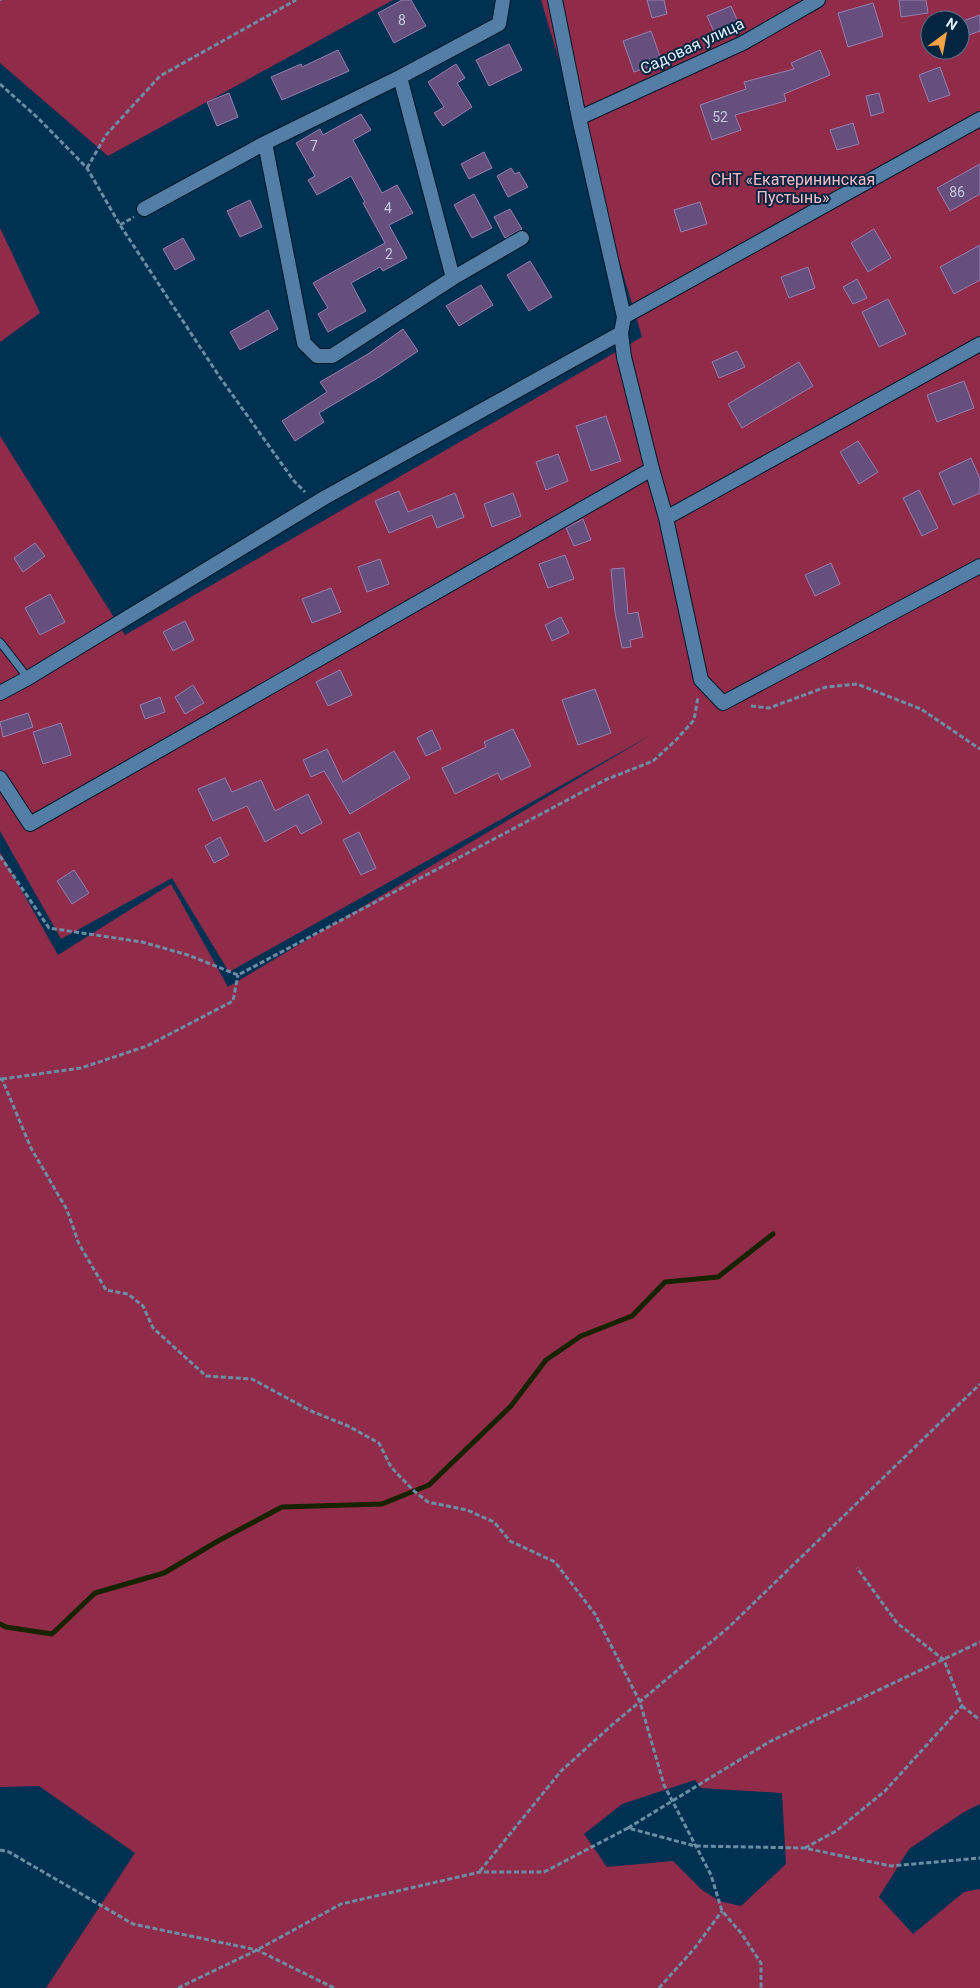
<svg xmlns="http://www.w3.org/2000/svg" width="980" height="1988" viewBox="0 0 980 1988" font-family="Roboto,sans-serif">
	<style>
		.green { fill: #902c4a; fill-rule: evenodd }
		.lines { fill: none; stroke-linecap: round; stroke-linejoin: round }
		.stream { stroke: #172300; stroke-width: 5 }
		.building { fill: #664f7d; stroke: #977fb1 }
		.service-casing { stroke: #021729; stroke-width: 9 }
		.minor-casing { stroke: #021729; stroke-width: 16 }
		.path { stroke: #6d8ca5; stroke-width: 3; stroke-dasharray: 5 2.5; stroke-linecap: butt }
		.service { stroke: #537fa6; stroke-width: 7 }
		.minor { stroke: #537fa6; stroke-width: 14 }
		.labels { text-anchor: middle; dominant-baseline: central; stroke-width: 4; stroke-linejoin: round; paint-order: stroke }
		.number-label { font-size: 14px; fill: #c3c8de }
		.street-label { font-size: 16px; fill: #e2f0fe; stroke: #032540 }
		.park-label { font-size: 16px; fill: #fcbdc9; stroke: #032540 }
	</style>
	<rect width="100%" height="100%" fill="#003052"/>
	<!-- green -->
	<path class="green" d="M 0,0 L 393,0 L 108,156 L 0,63 Z
		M 541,0 L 980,0 L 980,1804 L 964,1812 L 909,1849 L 879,1897 L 913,1934 L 964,1892 L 980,1889 L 980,1988 L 46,1988 L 135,1853 L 39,1786 L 0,1787 L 0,852 L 58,955 L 171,884 L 228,987 L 651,735 L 229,972 L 172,878 L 61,939 L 0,831 L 0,436 L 125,635 L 642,337 ZM 930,20 L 960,20 L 960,50 L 930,50 ZM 695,1780 L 701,1788 L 782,1793 L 786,1864 L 741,1906 L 719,1901 L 701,1889 L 673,1861 L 607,1867 L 584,1834 L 622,1804 Z
		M 0,228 L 40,313 L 0,342 Z"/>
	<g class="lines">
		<!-- stream -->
		<path class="stream" d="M 0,1624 L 6,1627 L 52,1634 L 95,1593 L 164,1573 L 218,1541 L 282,1507 L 382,1504 L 429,1485 L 511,1406 L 546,1360 L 581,1336 L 632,1316 L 665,1282 L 718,1277 L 773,1234"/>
	</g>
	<!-- building -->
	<path class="building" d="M 402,0 L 411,0 L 426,26 L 394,43 L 378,13 Z
		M 647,0 L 664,0 L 667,14 L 652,18 Z
		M 899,0 L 926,0 L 928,13 L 901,17 Z
		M 873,3 L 883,36 L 848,47 L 838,13 Z
		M 731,6 L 742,31 L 718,41 L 707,16 Z
		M 980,15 L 980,31 L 963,37 L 960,22 Z
		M 651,31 L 662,62 L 634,72 L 623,41 Z
		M 509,44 L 522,70 L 489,86 L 476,60 Z
		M 338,50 L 349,71 L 282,100 L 271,77 L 301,64 L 302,67 Z
		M 820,50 L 830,75 L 784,94 L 786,101 L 735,115 L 741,130 L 712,140 L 700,105 L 746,89 L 744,82 L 794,69 L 791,63 Z
		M 456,64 L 465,78 L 457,83 L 472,107 L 443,126 L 434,113 L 444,107 L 428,82 Z
		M 940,67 L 950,95 L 929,102 L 919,75 Z
		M 229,93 L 238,117 L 217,126 L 207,102 Z
		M 879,93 L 884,112 L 871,116 L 866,96 Z
		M 361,114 L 371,130 L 353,140 L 382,193 L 397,185 L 413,213 L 389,225 L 407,258 L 383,271 L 380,267 L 351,283 L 366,311 L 328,332 L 318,314 L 328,308 L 313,283 L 385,243 L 363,203 L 365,202 L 351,176 L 317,195 L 308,180 L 315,176 L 296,143 L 320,129 L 323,135 Z
		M 853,123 L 859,144 L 837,150 L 830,130 Z
		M 484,152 L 492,168 L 469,179 L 461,164 Z
		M 980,164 L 980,194 L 950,211 L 937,188 Z
		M 511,168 L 515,174 L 519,172 L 528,187 L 508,197 L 497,176 Z
		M 474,194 L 492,228 L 472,238 L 454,205 Z
		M 250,200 L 262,227 L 240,237 L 227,211 Z
		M 700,202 L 707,224 L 681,232 L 674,210 Z
		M 510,209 L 522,229 L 505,238 L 494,217 Z
		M 874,229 L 891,258 L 868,272 L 851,243 Z
		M 183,238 L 195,259 L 175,270 L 163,249 Z
		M 980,245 L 980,280 L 954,294 L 940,267 Z
		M 530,261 L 552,297 L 529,311 L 507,275 Z
		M 808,267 L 815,288 L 789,298 L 781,277 Z
		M 857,279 L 867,298 L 853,304 L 843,287 Z
		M 481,285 L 493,305 L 459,326 L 446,306 Z
		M 888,299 L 906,334 L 879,347 L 862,312 Z
		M 268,310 L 278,329 L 240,350 L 230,332 Z
		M 403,329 L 418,351 L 381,376 L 319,413 L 324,422 L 295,441 L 282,421 L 327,392 L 320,382 L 368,354 Z
		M 737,351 L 745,367 L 719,378 L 712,362 Z
		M 799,362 L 813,386 L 742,428 L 728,404 Z
		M 964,381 L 974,408 L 937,422 L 927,395 Z
		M 606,416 L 621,461 L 591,471 L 576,426 Z
		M 858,441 L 878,472 L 859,484 L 840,452 Z
		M 558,454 L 568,481 L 546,490 L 536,462 Z
		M 971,458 L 980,479 L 980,493 L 953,505 L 939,473 Z
		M 919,490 L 938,528 L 922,536 L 903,498 Z
		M 399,491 L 408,512 L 455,493 L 464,517 L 437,528 L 432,515 L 389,533 L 375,501 Z
		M 513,493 L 521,516 L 492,527 L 484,504 Z
		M 583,519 L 591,540 L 574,546 L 566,528 Z
		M 35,543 L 45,556 L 23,572 L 14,558 Z
		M 565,555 L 574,579 L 548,588 L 539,564 Z
		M 380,559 L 389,584 L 367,592 L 358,567 Z
		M 831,563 L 840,584 L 815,596 L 805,575 Z
		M 624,568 L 628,614 L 638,612 L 643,637 L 630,640 L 631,647 L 622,648 L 615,612 L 611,569 Z
		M 331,588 L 341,612 L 312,623 L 302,599 Z
		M 50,594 L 65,622 L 40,635 L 25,608 Z
		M 561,617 L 569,633 L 552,641 L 545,625 Z
		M 185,621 L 194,640 L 173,651 L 163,632 Z
		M 340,670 L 352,695 L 328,706 L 316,682 Z
		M 193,685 L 204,703 L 185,714 L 175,697 Z
		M 595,689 L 611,733 L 578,745 L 562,700 Z
		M 160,697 L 165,712 L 145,719 L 140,705 Z
		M 28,713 L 33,727 L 3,737 L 0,722 Z
		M 61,723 L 71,755 L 43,764 L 33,732 Z
		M 513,729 L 531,766 L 501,780 L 498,773 L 455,794 L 442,768 L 486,747 L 484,742 Z
		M 432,730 L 441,749 L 426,756 L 417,738 Z
		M 327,749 L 343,782 L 394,751 L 410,778 L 350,814 L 324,771 L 311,777 L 303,760 Z
		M 225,778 L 232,792 L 261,780 L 275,811 L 308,794 L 322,823 L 301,834 L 296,825 L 265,842 L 247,806 L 213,821 L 198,789 Z
		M 359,832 L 376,868 L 361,875 L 343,840 Z
		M 220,837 L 229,855 L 214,863 L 205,846 Z
		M 74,870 L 89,893 L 72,904 L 57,881 Z"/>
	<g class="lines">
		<!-- service casing -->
		<g class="service-casing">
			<path id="service" d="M 0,642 L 28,678"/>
		</g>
		<!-- minor casing -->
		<g class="minor-casing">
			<path id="minor" d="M 555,0 L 579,118 L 624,317 L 621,333 L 624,357 L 652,469 L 666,518 L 701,680 L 723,703 L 980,566
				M 400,77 L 453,278
				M 579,118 L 743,43 L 818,0
				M 265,143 L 304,343 L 317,356 L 332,356 L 453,278 L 522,238
				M 144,209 L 265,143 L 400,77 L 499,24 L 503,0
				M 624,317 L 980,119
				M 666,518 L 980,344
				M 0,693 L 28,678 L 324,498 L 621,333
				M 0,778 L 30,824 L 652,469"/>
		</g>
		<!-- path -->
		<path class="path" d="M 0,1 L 0,0
			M 0,84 L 38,118 L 87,168 L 120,225 L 219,376 L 294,481 L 305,492
			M 87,168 L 106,135 L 160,76 L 296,0
			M 120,225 L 134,217
			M 751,706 L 769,708 L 826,687 L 857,684 L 921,709 L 980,749
			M 0,856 L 49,928 L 142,942 L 188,955 L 238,975 L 605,780 L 653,761 L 676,740 L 694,720 L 698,697
			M 0,1079 L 2,1079 L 31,1148 L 67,1210 L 79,1244 L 106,1290 L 128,1294 L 143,1306 L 153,1328 L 206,1376 L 252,1379 L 311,1411 L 348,1426 L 379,1443 L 391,1467 L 414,1491 L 428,1502 L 467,1510 L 494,1522 L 510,1541 L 555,1562 L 595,1614 L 640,1702 L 664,1785 L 711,1875 L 722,1911 L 741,1933 L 761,1963 L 761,1988
			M 2,1079 L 81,1068 L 147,1046 L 233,1001 L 238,975
			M 962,1706 L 980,1720
			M 628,1828 L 769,1742 L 980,1642
			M 805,1848 L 836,1831 L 885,1791 L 962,1706 L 944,1660 L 897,1623 L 857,1568
			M 0,1850 L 9,1852 L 133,1924 L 257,1950 L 334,1988
			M 480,1871 L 561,1771 L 612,1725 L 729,1627 L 980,1384
			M 178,1988 L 257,1950 L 341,1904 L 480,1872 L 544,1872 L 628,1828 L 695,1846 L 804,1848 L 891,1866 L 980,1858
			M 659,1988 L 694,1949 L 722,1911"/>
		<!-- service -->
		<use href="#service" class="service"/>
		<!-- minor -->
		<use href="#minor" class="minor"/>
	</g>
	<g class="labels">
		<!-- number labels -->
		<g class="number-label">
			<text x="402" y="20">8</text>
			<text x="720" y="117">52</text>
			<text x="314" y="146">7</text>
			<text x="957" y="192">86</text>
			<text x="388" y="208">4</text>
			<text x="389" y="254">2</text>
		</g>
		<!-- street labels -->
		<g class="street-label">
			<text transform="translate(692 46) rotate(-25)">Садовая улица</text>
		</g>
		<!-- park labels -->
		<g class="park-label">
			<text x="793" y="179">СНТ «Екатерининская<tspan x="793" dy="18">Пустынь»</tspan></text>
		</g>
	</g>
	<!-- north arrow -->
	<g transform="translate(945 35) rotate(32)"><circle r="24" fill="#032540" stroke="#5c768c"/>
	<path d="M0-4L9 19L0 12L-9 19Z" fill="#f5a345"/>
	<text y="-8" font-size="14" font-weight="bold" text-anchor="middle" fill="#e2f0fe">N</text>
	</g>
</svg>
